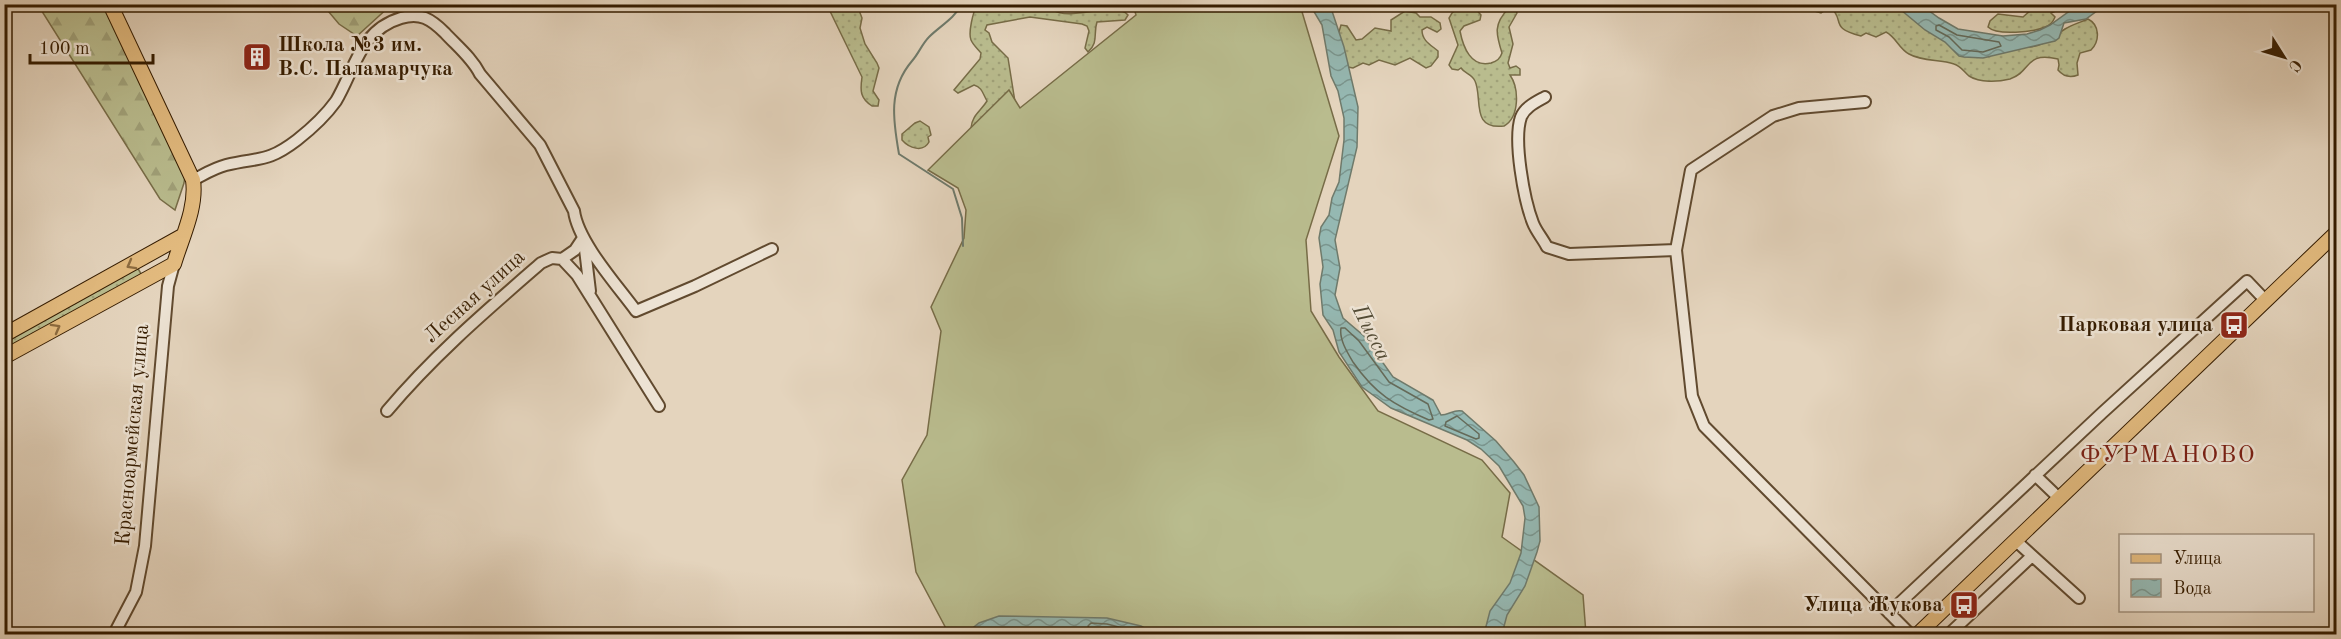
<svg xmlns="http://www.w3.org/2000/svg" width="2341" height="639" viewBox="0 0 2341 639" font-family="'Old Standard TT',serif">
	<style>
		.grass { fill: url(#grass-dots); stroke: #776c47; stroke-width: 1.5 }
		.forest { fill: url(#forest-firs); stroke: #776c47; stroke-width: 1.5 }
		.garden { fill: #b9bc8e; stroke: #776c47; stroke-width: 1.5 }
		.water { fill: url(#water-waves); stroke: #6f7a6b; stroke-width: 1.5 }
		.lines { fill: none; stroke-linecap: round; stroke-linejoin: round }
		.shore { stroke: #656a59; stroke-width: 1.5 }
		.stream { stroke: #6f7a6b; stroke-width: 2 }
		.minor-casing { stroke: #614a2f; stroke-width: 14 }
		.major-casing { stroke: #351c00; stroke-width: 16 }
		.minor { stroke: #ede3d4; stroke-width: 10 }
		.major { stroke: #e2ba7e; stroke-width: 14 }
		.oneway { stroke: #8c6b3f }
		.labels { text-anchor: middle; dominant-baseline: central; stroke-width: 5; stroke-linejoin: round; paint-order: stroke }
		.poi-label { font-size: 21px; font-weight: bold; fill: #351c00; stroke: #ede3d4; text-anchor: end }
		.street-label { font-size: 21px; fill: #351c00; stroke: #ede3d4 }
		.water-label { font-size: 22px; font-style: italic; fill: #524b35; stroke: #ede3d4 }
		.quarter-label { font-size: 24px; letter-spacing: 1.5px; fill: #7a1f14; stroke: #ede3d4 }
	</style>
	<defs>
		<pattern id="grass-dots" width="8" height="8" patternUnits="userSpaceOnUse" patternTransform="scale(1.5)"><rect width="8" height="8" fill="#b9bc8e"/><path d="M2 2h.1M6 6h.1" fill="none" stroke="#a0a179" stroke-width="1.8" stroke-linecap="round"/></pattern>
		<pattern id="forest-firs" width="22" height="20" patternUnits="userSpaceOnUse" patternTransform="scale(1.5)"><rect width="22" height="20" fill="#b9bc8e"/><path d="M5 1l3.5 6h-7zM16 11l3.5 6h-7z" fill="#a0a179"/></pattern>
		<pattern id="water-waves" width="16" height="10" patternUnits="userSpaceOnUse" patternTransform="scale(1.5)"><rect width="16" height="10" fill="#95b8b2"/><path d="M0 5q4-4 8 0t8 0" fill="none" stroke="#7a958e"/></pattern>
	</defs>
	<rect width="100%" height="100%" fill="#e4d4bd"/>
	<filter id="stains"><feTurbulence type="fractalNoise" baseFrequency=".00333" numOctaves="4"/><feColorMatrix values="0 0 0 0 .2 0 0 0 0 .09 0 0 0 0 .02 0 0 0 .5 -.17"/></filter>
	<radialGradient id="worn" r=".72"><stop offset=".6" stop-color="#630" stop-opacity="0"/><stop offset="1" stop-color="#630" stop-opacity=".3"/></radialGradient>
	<!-- grass -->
	<path class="grass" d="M 827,5 L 857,5 L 862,18 L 860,28 L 865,44 L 877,63 L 879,68 L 873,91 L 879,100 L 878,106 L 872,106 C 860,98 860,91 862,77 Z
		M 977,5 L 993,5 L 996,9 L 1023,8 L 1029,5 L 1053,5 L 1053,10 C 1071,22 1115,0 1128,15 L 1125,20 L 1097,22 C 1093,34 1099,42 1088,52 L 1085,48 L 1089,31 L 1087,26 L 1082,24 L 1030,17 L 987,25 L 985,30 L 989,33 L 992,42 L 1008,58 L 1015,102 L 976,130 L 971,128 C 972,115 981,111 987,101 C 983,94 982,87 974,85 L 958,93 L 954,90 L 980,59 L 981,53 C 978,49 973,45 971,40 C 968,33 973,12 977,5 Z
		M 1462,5 L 1472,5 L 1481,15 L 1480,20 L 1464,26 L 1460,31 C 1463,47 1471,68 1491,63 C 1497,61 1500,59 1502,53 C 1496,34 1493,24 1509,8 L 1515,8 L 1517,13 L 1509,27 L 1513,44 L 1508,63 L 1510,68 L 1516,66 L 1520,69 L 1520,75 L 1510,75 C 1519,88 1520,117 1504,126 C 1470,130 1483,98 1475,81 C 1472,74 1465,74 1461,68 L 1458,70 L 1452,69 L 1449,65 L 1458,45 L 1449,18 L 1452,13 Z
		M 1794,5 L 1910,5 L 1940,26 L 2030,47 C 2044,46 2054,36 2065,29 C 2071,25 2081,22 2088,19 C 2100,25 2100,41 2091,50 L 2080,53 L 2077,63 L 2078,75 C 2070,78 2063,76 2058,70 L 2059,65 L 2058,59 C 2024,51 2032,72 2010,79 C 1998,82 1980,83 1969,76 C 1964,72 1961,66 1954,64 C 1940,59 1923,62 1909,54 C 1899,49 1896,37 1886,32 L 1876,37 L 1866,33 L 1861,36 C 1828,28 1846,20 1830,7 L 1821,13 Z
		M 2047,5 L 2062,5 L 2061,9 L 2051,13 L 2055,17 C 2053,22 2051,25 2045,27 C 2034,32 1997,36 1988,27 L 1990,21 L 1998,14 L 2023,17 L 2031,10 Z
		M 1405,11 L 1416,13 L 1420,17 L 1431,17 L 1440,23 L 1441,29 L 1437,32 L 1427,27 L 1422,30 C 1422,41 1431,45 1438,51 L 1438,57 L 1431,66 L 1426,68 L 1410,58 L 1395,65 L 1379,60 L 1369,65 L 1363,63 L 1353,68 L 1348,67 L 1338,35 L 1341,25 L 1347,26 L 1356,40 L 1362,39 L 1375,28 L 1391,31 L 1391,20 Z
		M 920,121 L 929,127 L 931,135 L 928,137 L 929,142 C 923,153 909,148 902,140 L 902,134 L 915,123 Z
		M 137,267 L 143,277 L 5,352 L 5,339 Z"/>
	<!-- forest -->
	<path class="forest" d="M 38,5 L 112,5 L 187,160 L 184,183 L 175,210 L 160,199 Z
		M 323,5 L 391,5 L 357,36 L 339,24 Z"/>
	<!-- garden -->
	<path class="garden" d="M 1133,5 L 1300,5 L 1339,136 L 1306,240 L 1311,311 L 1339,357 L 1378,411 L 1482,460 L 1510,493 L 1502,537 L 1583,595 L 1586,634 L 949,634 L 916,572 L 902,480 L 927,435 L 941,331 L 931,307 L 964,238 L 966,210 L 958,188 L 928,170 L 1009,90 L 1020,108 L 1136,15 Z"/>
	<!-- water -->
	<path class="water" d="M 1310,5 L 1330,5 L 1344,47 L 1358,107 L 1357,147 L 1335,240 L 1340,268 L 1335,295 L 1343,318 L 1364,336 L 1393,377 L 1433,400 L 1441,415 C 1449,415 1454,409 1462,411 L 1496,441 L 1514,462 L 1524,475 L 1539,507 L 1540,541 L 1537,552 L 1525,586 L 1507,615 L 1502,634 L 1484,634 L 1490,611 L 1510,583 L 1521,553 L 1525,518 L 1523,506 L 1499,466 L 1481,449 L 1467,440 L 1391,408 L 1362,387 L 1339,352 L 1333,330 L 1323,315 L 1320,284 L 1323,267 L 1319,238 L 1321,227 L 1329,215 L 1332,198 L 1339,182 L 1344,140 L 1344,118 L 1338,91 L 1331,76 L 1322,25 Z
		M 1895,5 L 1921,5 L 1939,18 L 1958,29 L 2003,36 L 2027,34 L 2040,30 L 2050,25 L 2078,5 L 2105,5 L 2086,19 L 2064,23 L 2059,38 L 2055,41 L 1983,58 L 1964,57 L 1959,56 L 1945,42 L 1925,30 Z
		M 999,616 L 1107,618 L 1141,626 L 1155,634 L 1111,634 L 1068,631 L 1011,632 L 1001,629 L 987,634 L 965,634 L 979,623 Z"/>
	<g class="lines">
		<!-- shore -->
		<path class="shore" d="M 1939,25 L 1957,35 L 1999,42 L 2001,46 L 1983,52 L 1962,50 L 1949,37 L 1936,30 L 1936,26 Z
			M 1341,328 L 1345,328 L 1359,341 L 1389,382 L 1428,404 L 1433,419 L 1429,420 C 1394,405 1375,394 1353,362 C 1347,352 1339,339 1341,328 Z
			M 1457,416 L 1479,434 L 1479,438 L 1476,439 L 1445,426 L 1446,422 Z
			M 1091,634 L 1088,626 L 1091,623 L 1107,624 L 1146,634"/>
		<!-- stream -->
		<path class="stream" d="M 962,4 C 954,19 940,26 929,37 C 922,44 919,53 912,61 C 888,89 893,120 899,154 L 953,189 L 962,218 L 963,246"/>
		<!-- minor casing -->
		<g class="minor-casing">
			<path id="minor" d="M 1545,97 C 1536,102 1525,107 1521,117 C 1513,140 1524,200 1533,223 C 1536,231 1543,239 1547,247 L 1569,254 L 1676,250
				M 1865,102 L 1799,108 L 1773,116 L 1691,170 L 1676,250 L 1692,396 L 1704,426 L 1910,634
				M 193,180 C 203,175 214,168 226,165 C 259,157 267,163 297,140 C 311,129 326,115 336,101 C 355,69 360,30 401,18 C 420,12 431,19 445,33 C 457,46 472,58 480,74 L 540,145 L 574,211 C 578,242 617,285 636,311 L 695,286 L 772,249
				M 584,241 L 590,291
				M 562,259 L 575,250 L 583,238
				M 387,411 C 433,356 487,310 541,263 L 552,258 L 562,259 L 577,275 L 659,406
				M 2035,475 L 2060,499
				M 2016,541 L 2079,598
				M 1889,613 L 2102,413 L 2247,281 L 2266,301
				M 114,634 L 136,592 L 145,546 L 168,286 L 174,264
				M 1949,634 L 2032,556"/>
		</g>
		<!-- major casing -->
		<g class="major-casing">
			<path id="major" d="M 4,335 L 182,236
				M 4,357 L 174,264 C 182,237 197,208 193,180 L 110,4
				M 1918,634 L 2336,233"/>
		</g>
		<!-- minor -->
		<use href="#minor" class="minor"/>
		<!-- major -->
		<use href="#major" class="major"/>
	</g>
	<!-- one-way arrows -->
	<defs><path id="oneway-chevron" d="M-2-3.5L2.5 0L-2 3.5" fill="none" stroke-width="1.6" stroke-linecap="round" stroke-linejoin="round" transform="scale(1.5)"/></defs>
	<g class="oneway">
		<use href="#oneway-chevron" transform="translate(131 265) rotate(151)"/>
		<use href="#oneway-chevron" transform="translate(56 328) rotate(-29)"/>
	</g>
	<!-- icons -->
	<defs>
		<g id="building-square" transform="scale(1.5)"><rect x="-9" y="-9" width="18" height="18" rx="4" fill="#8f2418" stroke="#ede3d4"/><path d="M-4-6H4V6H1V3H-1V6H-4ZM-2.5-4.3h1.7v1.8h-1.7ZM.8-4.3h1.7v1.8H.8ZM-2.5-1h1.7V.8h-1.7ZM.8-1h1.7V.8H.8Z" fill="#fff"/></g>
		<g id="bus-square" transform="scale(1.5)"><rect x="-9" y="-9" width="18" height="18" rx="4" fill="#8f2418" stroke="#ede3d4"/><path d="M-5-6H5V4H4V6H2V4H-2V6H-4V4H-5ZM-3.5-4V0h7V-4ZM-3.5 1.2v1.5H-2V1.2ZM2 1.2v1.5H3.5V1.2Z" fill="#fff"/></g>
	</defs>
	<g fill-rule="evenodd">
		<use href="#building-square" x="257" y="57"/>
		<use href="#bus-square" x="2234" y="325"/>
		<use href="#bus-square" x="1964" y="605"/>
	</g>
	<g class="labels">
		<!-- poi labels -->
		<g class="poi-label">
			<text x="278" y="45" text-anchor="start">Школа №3 им.<tspan x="278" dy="24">В.С. Паламарчука</tspan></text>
			<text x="2213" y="325">Парковая улица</text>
			<text x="1943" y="605">Улица Жукова</text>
		</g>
		<!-- street labels -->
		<g class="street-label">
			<text transform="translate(475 297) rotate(-42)">Лесная улица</text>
			<text transform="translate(133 435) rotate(-85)">Красноармейская улица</text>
		</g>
		<!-- water labels -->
		<g class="water-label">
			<text transform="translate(1371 333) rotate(63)">Писса</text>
		</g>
		<!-- quarter labels -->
		<g class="quarter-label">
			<text x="2168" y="456">ФУРМАНОВО</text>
		</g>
	</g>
	<!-- margin -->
	<rect width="2341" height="639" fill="none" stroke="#e4d4bd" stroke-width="24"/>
	<rect x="6" y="6" width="2329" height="627" fill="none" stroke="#351c00" stroke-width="3"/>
	<rect x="12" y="12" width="2317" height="615" fill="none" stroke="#351c00" stroke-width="1.5"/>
	<!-- legend -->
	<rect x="2119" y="534" width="195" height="78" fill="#ede3d4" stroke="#a3937f" stroke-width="1.5"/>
	<rect x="2131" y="554" width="30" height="9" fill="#e2ba7e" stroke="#a3937f" stroke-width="1.5"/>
	<text x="2173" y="564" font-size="18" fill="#351c00">Улица</text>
	<rect x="2131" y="579" width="30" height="18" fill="url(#water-waves)" stroke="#a3937f" stroke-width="1.5"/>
	<text x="2173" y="594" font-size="18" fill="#351c00">Вода</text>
	<!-- north arrow -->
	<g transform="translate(2284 57) rotate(127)" stroke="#ede3d4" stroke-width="4.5" paint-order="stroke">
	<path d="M0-4.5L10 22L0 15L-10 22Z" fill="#351c00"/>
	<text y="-9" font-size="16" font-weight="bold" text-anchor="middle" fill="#351c00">С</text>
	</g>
	<!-- scale -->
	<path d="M30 54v9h123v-9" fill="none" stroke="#351c00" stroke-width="3"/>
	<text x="39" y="54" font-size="18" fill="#351c00" stroke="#ede3d4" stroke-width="4.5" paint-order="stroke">100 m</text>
	<rect width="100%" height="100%" filter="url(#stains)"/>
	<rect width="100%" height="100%" fill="url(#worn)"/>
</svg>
